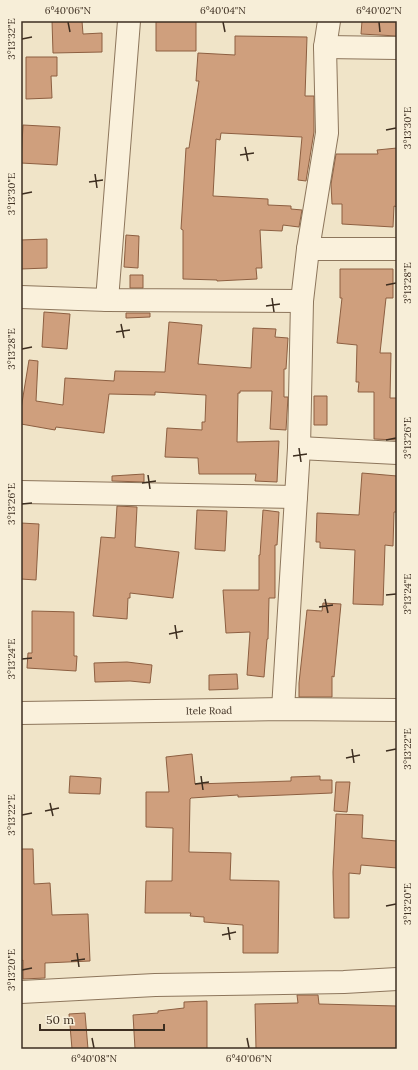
<svg xmlns="http://www.w3.org/2000/svg" width="418" height="1070" viewBox="0 0 418 1070" font-family="Lora,serif">
	<style>
		.building { fill: #cf9f7d; stroke: #8d5f41 }
		.lines { fill: none; stroke-linecap: round; stroke-linejoin: round }
		.minor-casing { stroke: #8d765c; stroke-width: 24 }
		.minor { stroke: #faf1dc; stroke-width: 22 }
		.ticks { fill: none; stroke: #3d2e20; stroke-width: 1.5 }
		.labels { text-anchor: middle; dominant-baseline: central; stroke-width: 4; stroke-linejoin: round; paint-order: stroke }
		.street-label { font-size: 10px; fill: #3d2e20; stroke: #f7eed8 }
		.neatline { fill: none; stroke: #3d2e20; stroke-width: 1.5 }
		.ticks-label { font-size: 10px; text-anchor: middle; fill: #3d2e20 }
	</style>
	<rect width="100%" height="100%" fill="#f0e4c8"/>
	<!-- building -->
	<path class="building" d="M 52,21 L 82,21 L 83,34 L 102,33 L 102,52 L 53,53 Z
		M 156,21 L 196,21 L 196,51 L 156,51 Z
		M 362,21 L 397,21 L 397,36 L 361,34 Z
		M 235,36 L 307,37 L 305,96 L 314,96 L 314,132 L 306,181 L 298,180 L 302,137 L 221,133 L 220,140 L 216,139 L 213,196 L 268,199 L 268,205 L 291,206 L 291,209 L 302,210 L 299,227 L 283,225 L 282,231 L 260,230 L 262,268 L 256,268 L 257,279 L 217,281 L 217,280 L 183,279 L 183,230 L 181,229 L 186,148 L 189,148 L 199,81 L 196,81 L 198,53 L 235,55 Z
		M 26,57 L 57,57 L 57,76 L 51,76 L 52,98 L 26,99 Z
		M 23,125 L 60,127 L 57,165 L 21,163 Z
		M 397,148 L 397,207 L 394,206 L 393,227 L 342,224 L 342,204 L 332,204 L 331,184 L 336,154 L 378,154 L 377,150 Z
		M 126,235 L 139,236 L 138,268 L 124,267 Z
		M 47,239 L 47,268 L 21,269 L 21,240 Z
		M 340,269 L 393,269 L 393,298 L 386,298 L 380,353 L 391,353 L 390,398 L 397,398 L 397,440 L 374,439 L 374,392 L 358,392 L 359,382 L 356,382 L 357,345 L 337,343 L 342,298 L 340,298 Z
		M 130,275 L 143,275 L 143,288 L 130,288 Z
		M 44,312 L 70,314 L 67,349 L 42,347 Z
		M 126,313 L 150,313 L 150,317 L 126,318 Z
		M 169,322 L 202,325 L 198,364 L 251,368 L 253,328 L 276,329 L 275,337 L 288,338 L 286,369 L 284,369 L 284,397 L 288,397 L 286,430 L 270,429 L 272,391 L 240,391 L 240,393 L 238,393 L 237,442 L 279,441 L 277,482 L 255,481 L 256,474 L 199,474 L 198,458 L 165,457 L 167,428 L 202,430 L 202,422 L 205,422 L 206,395 L 155,392 L 155,395 L 109,394 L 104,433 L 56,427 L 55,430 L 21,424 L 21,409 L 29,360 L 38,361 L 36,401 L 63,405 L 65,378 L 114,381 L 115,371 L 165,372 Z
		M 314,396 L 327,396 L 327,425 L 314,425 Z
		M 362,473 L 397,476 L 397,512 L 394,512 L 393,546 L 385,545 L 383,605 L 353,604 L 355,550 L 320,548 L 320,542 L 316,542 L 317,513 L 359,515 Z
		M 144,474 L 144,482 L 112,481 L 112,476 Z
		M 117,506 L 137,507 L 135,547 L 179,552 L 173,598 L 130,593 L 130,598 L 128,598 L 127,619 L 93,616 L 101,537 L 115,538 Z
		M 197,510 L 227,511 L 225,551 L 195,549 Z
		M 263,510 L 279,512 L 277,545 L 275,545 L 275,598 L 269,598 L 268,639 L 267,639 L 264,677 L 247,675 L 250,632 L 226,633 L 223,590 L 259,590 L 259,555 L 260,555 Z
		M 21,523 L 39,524 L 36,580 L 21,579 Z
		M 323,603 L 341,604 L 334,677 L 332,676 L 332,697 L 299,697 L 299,683 L 307,610 L 322,611 Z
		M 32,611 L 74,612 L 74,656 L 77,656 L 76,671 L 27,668 L 28,653 L 32,653 Z
		M 127,662 L 152,665 L 150,683 L 130,681 L 95,682 L 94,663 Z
		M 237,674 L 238,689 L 209,690 L 209,675 Z
		M 192,754 L 195,784 L 291,781 L 291,777 L 320,776 L 320,780 L 332,780 L 332,793 L 238,797 L 238,795 L 191,798 L 190,799 L 189,852 L 231,853 L 230,880 L 279,881 L 278,953 L 243,953 L 243,925 L 204,922 L 204,917 L 190,916 L 191,913 L 145,913 L 146,881 L 172,881 L 173,828 L 146,827 L 146,792 L 169,792 L 166,757 Z
		M 70,776 L 101,778 L 100,794 L 69,793 Z
		M 336,782 L 350,782 L 347,812 L 334,811 Z
		M 336,814 L 363,815 L 362,838 L 397,841 L 397,868 L 361,865 L 360,874 L 349,873 L 349,918 L 334,918 L 333,872 Z
		M 21,849 L 33,849 L 34,884 L 50,883 L 52,915 L 88,914 L 90,961 L 45,963 L 45,978 L 23,979 L 23,960 L 21,961 Z
		M 297,995 L 318,995 L 319,1004 L 397,1006 L 397,1049 L 256,1049 L 255,1004 L 298,1003 Z
		M 207,1001 L 207,1049 L 135,1049 L 133,1015 L 158,1013 L 158,1011 L 184,1008 L 184,1002 Z
		M 85,1013 L 88,1049 L 72,1049 L 69,1014 Z"/>
	<g class="lines">
		<!-- minor casing -->
		<g class="minor-casing">
			<g id="minor">
				<path d="M 325,47 L 397,48"/>
				<path d="M 308,249 L 397,249"/>
				<path d="M 21,297 L 107,300 L 302,301"/>
				<path d="M 107,300 L 129,21"/>
				<path d="M 299,448 L 397,453"/>
				<path d="M 21,492 L 296,497"/>
				<path d="M 283,709 L 299,448 L 302,301 L 308,249 L 327,133 L 325,47 L 329,21"/>
				<path id="s1" d="M 21,713 L 283,709 L 397,710"/>
				<path d="M 21,992 L 155,985 L 344,982 L 397,979"/>
			</g>
		</g>
		<!-- minor -->
		<use href="#minor" class="minor"/>
	</g>
	<!-- ticks -->
	<path class="ticks" d="M 68,22 L 70,32M 223,22 L 225,32M 379,22 L 380,32M 22,39 L 32,37M 386,130 L 396,128M 245,147 L 248,161M 240,155 L 254,153M 95,174 L 97,188M 89,182 L 103,180M 22,194 L 32,192M 386,285 L 396,283M 272,298 L 274,312M 266,306 L 280,304M 121,324 L 124,338M 116,332 L 130,330M 22,349 L 32,347M 386,440 L 396,438M 299,448 L 301,462M 293,456 L 307,454M 148,475 L 150,489M 142,483 L 156,481M 22,504 L 32,503M 386,595 L 396,594M 325,599 L 328,613M 319,607 L 333,605M 175,625 L 177,639M 169,634 L 183,631M 22,659 L 32,658M 352,749 L 354,763M 386,751 L 396,749M 346,758 L 360,755M 201,776 L 203,790M 195,784 L 209,782M 50,803 L 53,816M 45,811 L 59,808M 22,815 L 32,813M 386,906 L 396,904M 228,927 L 230,940M 222,935 L 236,932M 77,953 L 79,967M 71,961 L 85,959M 22,970 L 32,968M 92,1038 L 94,1048M 247,1038 L 249,1048"/>
	<g class="labels">
		<!-- street labels -->
		<g class="street-label">
			<text stroke="none"><textPath href="#s1" startOffset="188">Itele Road</textPath></text>
		</g>
	</g>
	<!-- border -->
	<rect width="418" height="1070" fill="none" stroke="#f7eed8" stroke-width="44"/>
	<!-- scale -->
	<path d="M40 1024v6h124v-6" fill="none" stroke="#3d2e20" stroke-width="2"/>
	<text x="46" y="1024" font-size="12" fill="#3d2e20" stroke="#f7eed8" stroke-width="3" paint-order="stroke">50 m</text>
	<rect x="22" y="22" width="374" height="1026" class="neatline"/>
	<g class="ticks-label">
		<text x="68" y="14">6°40'06"N</text>
		<text x="223" y="14">6°40'04"N</text>
		<text x="379" y="14">6°40'02"N</text>
		<text transform="translate(11 39) rotate(-90)" y="4">3°13'32"E</text>
		<text transform="translate(407 128) rotate(-90)" y="4">3°13'30"E</text>
		<text transform="translate(11 194) rotate(-90)" y="4">3°13'30"E</text>
		<text transform="translate(407 283) rotate(-90)" y="4">3°13'28"E</text>
		<text transform="translate(11 349) rotate(-90)" y="4">3°13'28"E</text>
		<text transform="translate(407 438) rotate(-90)" y="4">3°13'26"E</text>
		<text transform="translate(11 504) rotate(-90)" y="4">3°13'26"E</text>
		<text transform="translate(407 594) rotate(-90)" y="4">3°13'24"E</text>
		<text transform="translate(11 659) rotate(-90)" y="4">3°13'24"E</text>
		<text transform="translate(407 749) rotate(-90)" y="4">3°13'22"E</text>
		<text transform="translate(11 815) rotate(-90)" y="4">3°13'22"E</text>
		<text transform="translate(407 904) rotate(-90)" y="4">3°13'20"E</text>
		<text transform="translate(11 970) rotate(-90)" y="4">3°13'20"E</text>
		<text x="94" y="1062">6°40'08"N</text>
		<text x="249" y="1062">6°40'06"N</text>
	</g>
</svg>
